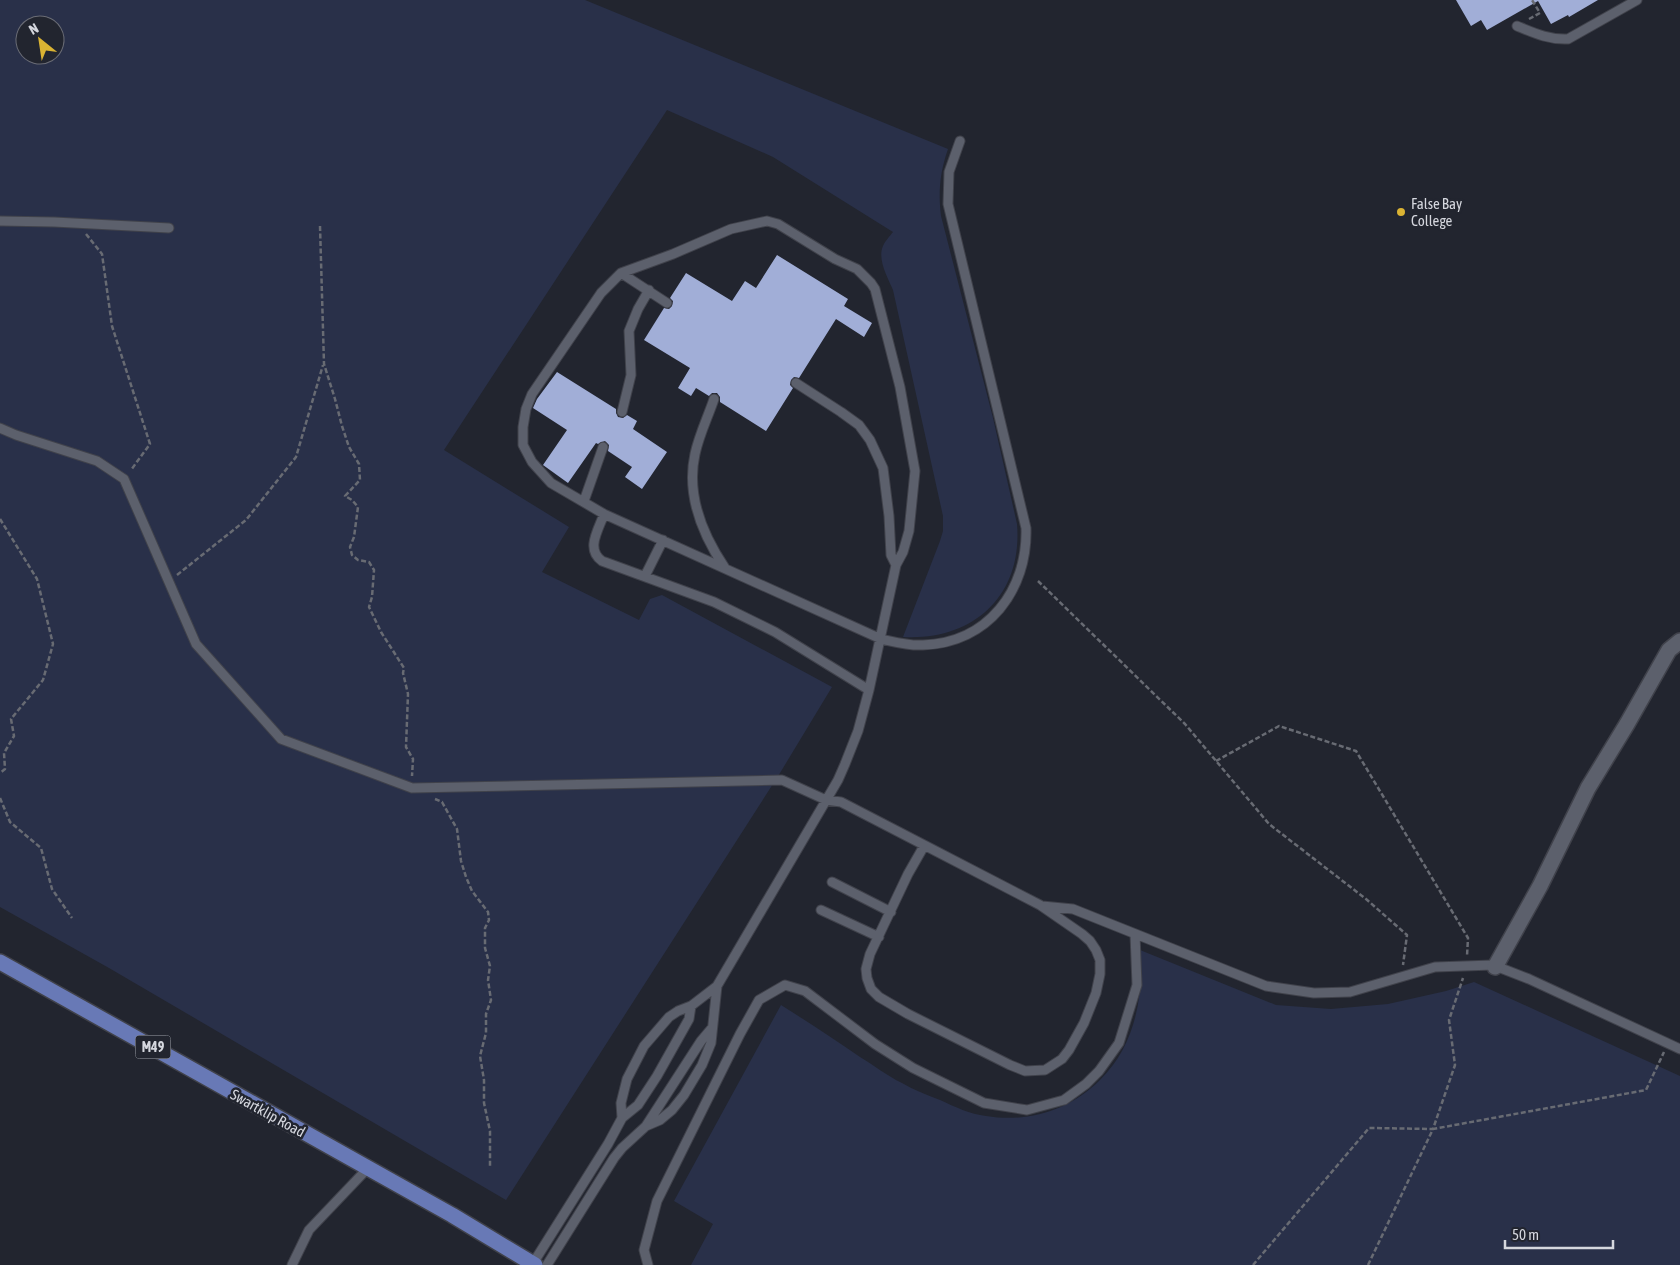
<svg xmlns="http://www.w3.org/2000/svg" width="1680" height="1265" viewBox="0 0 1680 1265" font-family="'Asap Condensed',sans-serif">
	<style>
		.grass { fill: #293049; fill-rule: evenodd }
		.building { fill: #a1aed7 }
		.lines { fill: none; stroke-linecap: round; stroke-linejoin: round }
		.lane-casing { stroke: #40424b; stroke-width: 11 }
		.street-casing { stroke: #40424b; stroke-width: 18 }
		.primary-casing { stroke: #40424b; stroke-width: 18 }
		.path { stroke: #686b73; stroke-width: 2.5; stroke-dasharray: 5 2.5; stroke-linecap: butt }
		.lane { stroke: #5c606c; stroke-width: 9 }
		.street { stroke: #5c606c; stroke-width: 15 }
		.primary { stroke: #6879b6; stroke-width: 15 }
		.poi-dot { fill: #dab333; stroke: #22252f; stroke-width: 2 }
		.labels { text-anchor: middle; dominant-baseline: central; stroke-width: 5; stroke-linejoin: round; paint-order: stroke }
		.shield { fill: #22252f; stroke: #9fa2aa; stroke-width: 1 }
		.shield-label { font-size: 14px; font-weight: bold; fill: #d5d7de }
		.poi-label { font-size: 15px; fill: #d5d7de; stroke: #22252f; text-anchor: start }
		.street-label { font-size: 15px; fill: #d5d7de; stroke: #22252f }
	</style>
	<rect width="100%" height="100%" fill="#22252f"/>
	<!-- grass -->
	<path class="grass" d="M 0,0 L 585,0 L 948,149 C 940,172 938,192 941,216 L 993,418 L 1017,524 C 1023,596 973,641 903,637 L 940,541 L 943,531 L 943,516 L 893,290 C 888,278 877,259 883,246 C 885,241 890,236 893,232 L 773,157 L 667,110 L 444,450 L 569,527 L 542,572 L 639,620 L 650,599 L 662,595 L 832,687 L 780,773 L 506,1200 L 109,968 L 0,907 ZM 25,25 L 55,25 L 55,55 L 25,55 Z
		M 1140,950 L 1276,1005 L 1331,1009 L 1388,1004 L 1446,991 L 1474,982 L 1680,1076 L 1680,1265 L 691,1265 L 713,1224 L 674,1201 L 781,1005 C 808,1022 834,1039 860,1057 C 874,1065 887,1076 902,1083 C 914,1090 927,1095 940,1100 C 955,1107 970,1114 986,1116 C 1028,1123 1070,1110 1100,1080 C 1135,1046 1144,996 1140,950 Z"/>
	<!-- building -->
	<path class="building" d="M 1456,0 L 1598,0 L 1569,17 L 1568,15 L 1551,24 L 1538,1 L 1487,30 L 1481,20 L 1471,26 Z
		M 777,255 L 848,299 L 844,306 L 872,323 L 864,337 L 836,319 L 799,378 L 794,377 L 791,380 L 790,385 L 793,388 L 766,431 L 720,402 L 720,397 L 717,393 L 712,393 L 709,396 L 696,388 L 691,396 L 678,388 L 690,368 L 644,340 L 664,308 L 669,309 L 672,306 L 673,301 L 670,298 L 686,273 L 732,301 L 745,281 L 756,288 Z
		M 557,372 L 616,409 L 616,413 L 618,417 L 623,418 L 627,415 L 637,421 L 633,429 L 667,452 L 642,489 L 625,477 L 632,467 L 608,451 L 609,445 L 605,441 L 598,444 L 596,443 L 568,483 L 543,465 L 567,430 L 533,408 L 537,399 Z"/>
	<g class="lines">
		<!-- lane casing -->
		<g class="lane-casing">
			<path id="lane" d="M 1517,26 C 1534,33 1549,40 1568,39 L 1637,0
				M 0,221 L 54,222 L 169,228
				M 621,273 L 667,303
				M 796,383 L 841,412 L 859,425 L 870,440 L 883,468 L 889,516 L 891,555 L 896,565
				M 714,399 C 708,417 699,435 695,454 C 686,495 702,534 725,568
				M 622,412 L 631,375 L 629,331 L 638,309 L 649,290
				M 0,428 L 16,435 L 97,461 L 124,479 L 196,644 L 281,739 L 412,788 L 782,780 L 826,800 L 841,802 L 1040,905 L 1082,934 L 1090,941 L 1096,950 L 1100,960 L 1100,974 L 1096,993 L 1084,1023 L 1069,1050 L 1062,1059 L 1045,1070 L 1025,1071 L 1010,1065 L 908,1014 L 879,997 L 871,989 L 867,978 L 866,969 L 870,954 L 908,874 L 924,846
				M 584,501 L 603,447
				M 604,514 C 599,529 585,549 602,561 L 714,602 L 775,632 L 869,690
				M 645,576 L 663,540
				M 832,882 L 891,912
				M 1042,906 L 1073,909 L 1266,986 L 1314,993 L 1350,992 L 1435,967 L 1493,965 L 1529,979 L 1680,1049
				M 821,910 L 879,937
				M 622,1118 L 621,1103 L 627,1079 L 644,1046 L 669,1017 L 678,1011 L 691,1006 L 717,986 L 838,780 L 845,764 L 858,731 L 869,690 L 896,565 L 903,552 L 909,531 L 915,471 L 900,387 L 875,289 L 871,283 L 857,269 L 835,259 L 778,224 L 767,221 L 731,229 L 673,254 L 621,273 L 601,293 L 532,394 L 526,409 L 523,427 L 523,445 L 532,462 L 551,483 L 604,514 L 881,639 C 895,642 909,646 923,645 C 988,643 1028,590 1026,528 L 948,204 L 949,172 L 960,141
				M 646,1126 L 660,1120 L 672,1110 L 684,1095 L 702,1065 L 711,1043 L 717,986
				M 292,1265 L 309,1230 L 368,1168
				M 532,1265 L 608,1144 L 622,1118 L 638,1105 L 657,1076 L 689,1019 L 691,1006
				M 547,1265 L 614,1158 L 622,1148 L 646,1126 L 701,1041 L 712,1028
				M 648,1265 L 644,1250 L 657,1201 L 740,1034 L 759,1000 L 785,985 L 805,991 L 875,1044 L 913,1068 L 984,1103 L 1027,1110 L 1064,1100 L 1086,1084 L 1099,1071 L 1119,1043 L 1137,985 L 1135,934"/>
		</g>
		<!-- street casing -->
		<g class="street-casing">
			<path id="street" d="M 1495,967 L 1540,886 L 1588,788 L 1627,724 L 1669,650 L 1680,641"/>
		</g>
		<!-- primary casing -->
		<g class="primary-casing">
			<path id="primary" d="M 0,962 L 452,1215 L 535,1265"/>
		</g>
		<!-- path -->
		<path class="path" d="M 1529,19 L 1540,13 L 1532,0
			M 320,226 L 324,364 L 335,399 L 342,426 L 349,447 L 359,464 L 360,480 L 345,496 L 352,500 L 358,507 L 354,537 L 350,547 L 352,555 L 358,560 L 369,562 L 374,570 L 372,597 L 369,607 L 381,632 L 404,668 L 403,673 L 408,694 L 406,747 L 413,759 L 412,776
			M 86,234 L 102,254 L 112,326 L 150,444 L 131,470
			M 0,519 L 37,579 L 53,644 L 43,680 L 11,719 L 14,736 L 4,753 L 5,769 L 0,773
			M 177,575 L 246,520 L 296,457 L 323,365
			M 1038,581 L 1185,724 L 1269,824 L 1366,899 L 1407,935 L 1403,965
			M 1216,761 L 1279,726 L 1356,751 L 1468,938 L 1467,956
			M 0,798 L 10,822 L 41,848 L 52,889 L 72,918
			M 435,799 L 442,802 L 457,829 L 461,861 L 466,877 L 472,891 L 488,912 L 489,920 L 485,928 L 485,948 L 490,966 L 488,980 L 491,1000 L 486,1014 L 486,1033 L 480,1056 L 484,1080 L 484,1103 L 490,1131 L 490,1167
			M 1253,1265 L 1369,1128 L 1433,1129 L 1455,1065 L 1449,1020 L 1463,978
			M 1368,1265 L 1433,1129 L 1646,1090 L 1664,1052"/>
		<!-- lane -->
		<use href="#lane" class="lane"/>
		<!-- street -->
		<use href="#street" class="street"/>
		<!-- primary -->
		<use href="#primary" class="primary"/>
	</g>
	<!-- markers -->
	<circle class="poi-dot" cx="1401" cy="212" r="5"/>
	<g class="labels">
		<!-- shield labels -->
		<rect class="shield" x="135.5" y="1035.5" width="35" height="23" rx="4"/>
		<g class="shield-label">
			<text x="153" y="1047">M49</text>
		</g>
		<!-- poi labels -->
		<g class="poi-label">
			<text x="1411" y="203">False Bay<tspan x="1411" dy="17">College</tspan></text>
		</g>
		<!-- street labels -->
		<g class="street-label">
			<text transform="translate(268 1113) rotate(29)">Swartklip Road</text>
		</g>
	</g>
	<!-- north arrow -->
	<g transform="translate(40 40) rotate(330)"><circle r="24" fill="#22252f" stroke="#6a6c75"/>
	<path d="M0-4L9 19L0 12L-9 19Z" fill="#dab333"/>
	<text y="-8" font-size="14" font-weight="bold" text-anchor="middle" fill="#d5d7de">N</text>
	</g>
	<!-- scale -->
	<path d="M1505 1240v8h108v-8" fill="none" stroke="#d5d7de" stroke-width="2.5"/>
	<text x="1512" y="1240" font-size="15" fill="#d5d7de" stroke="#22252f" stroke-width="4" paint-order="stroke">50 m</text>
</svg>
